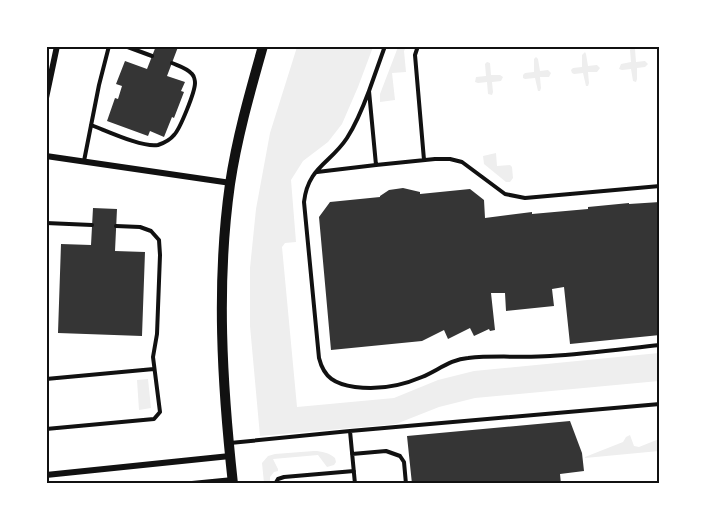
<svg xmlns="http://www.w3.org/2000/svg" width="706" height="530" viewBox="0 0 706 530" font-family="Merriweather,serif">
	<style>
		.green { fill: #eee }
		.building { fill: #353535 }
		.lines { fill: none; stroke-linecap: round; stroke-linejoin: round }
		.service { stroke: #111; stroke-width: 4 }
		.minor { stroke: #111; stroke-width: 6 }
		.secondary { stroke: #111; stroke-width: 10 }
		.neatline { fill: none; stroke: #111; stroke-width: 2 }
	</style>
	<rect width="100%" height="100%" fill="#fff"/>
	<!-- green -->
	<path class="green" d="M 297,47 L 373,47 L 358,87 L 342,124 L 328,142 L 303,161 L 291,180 L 296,242 L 285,243 L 282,247 L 297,407 L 394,398 L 438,380 L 474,371 L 659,353 L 659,381 L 475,398 L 439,407 L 396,424 L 260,436 L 250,326 L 250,268 L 256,209 L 270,133 Z
		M 398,47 L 406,47 L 404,51 L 406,72 L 392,73 L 395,100 L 380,102 L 380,94 Z
		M 631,48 L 635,49 L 636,62 L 645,61 L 648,64 L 645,67 L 637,68 L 637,79 L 636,82 L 633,81 L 631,69 L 622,70 L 619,69 L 621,64 L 631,62 L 630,50 Z
		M 585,52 L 586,54 L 588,66 L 597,65 L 600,68 L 597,72 L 588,72 L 589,83 L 588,86 L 586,86 L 583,73 L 574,74 L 572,73 L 571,70 L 573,68 L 582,67 L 582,55 Z
		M 536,57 L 538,59 L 540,71 L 548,70 L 551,73 L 549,77 L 540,77 L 541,88 L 540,91 L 538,91 L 535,78 L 525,79 L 523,78 L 523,75 L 525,73 L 534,72 L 534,59 Z
		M 487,62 L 490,63 L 491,75 L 500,75 L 503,77 L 501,81 L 492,82 L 493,92 L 492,95 L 488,94 L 487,82 L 478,83 L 475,82 L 476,77 L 486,76 L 485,64 Z
		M 496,153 L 497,166 L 510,165 L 512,167 L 513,178 L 510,182 L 506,182 L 484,164 L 483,156 Z
		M 148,379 L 151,408 L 139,410 L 137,380 Z
		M 630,435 L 634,446 L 639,447 L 659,439 L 659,451 L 585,458 L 585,457 L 623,442 L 626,437 Z
		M 314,451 C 322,451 329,453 335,458 L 336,462 L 334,465 L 327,467 L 318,455 L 273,459 L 278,469 L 278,471 L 274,472 L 270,477 L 270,483 L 264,483 L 262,463 L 268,456 L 275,454 Z"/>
	<!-- building -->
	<path class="building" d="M 156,46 L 178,47 L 167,76 L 185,82 L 181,91 L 184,92 L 174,118 L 172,117 L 164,137 L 150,131 L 148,136 L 107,121 L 115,98 L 118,99 L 122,86 L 116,84 L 125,61 L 147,69 Z
		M 403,188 L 420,192 L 420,194 L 470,189 L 484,200 L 485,218 L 532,212 L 532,214 L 588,209 L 588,207 L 629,203 L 629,204 L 660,202 L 660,335 L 570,344 L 564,287 L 552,289 L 554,306 L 506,311 L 505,293 L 491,293 L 495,330 L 490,331 L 489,329 L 474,336 L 470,328 L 448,339 L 444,330 L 422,341 L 331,350 L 319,217 L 330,202 L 380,197 L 380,196 L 389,190 Z
		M 93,208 L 117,209 L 115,251 L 145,252 L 142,336 L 58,333 L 61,244 L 91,245 Z
		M 570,421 L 582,453 L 584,471 L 560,474 L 561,484 L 412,484 L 407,436 Z"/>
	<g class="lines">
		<!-- service -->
		<path class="service" d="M 125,46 L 152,56
			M 385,46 L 369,91 L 376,165 L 435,159 L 450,159 L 462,162 L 505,194 L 525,198 L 660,186
			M 418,46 L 415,55 L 424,160
			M 369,91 C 363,107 356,124 347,138 C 330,164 308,167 304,202 L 319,358 C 324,378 335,384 355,387 C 377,390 401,386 422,377 C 437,371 451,359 468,358 C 495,355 523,358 550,356 C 587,354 623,349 660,345
			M 91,125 C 107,131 143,148 158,145 C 164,143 170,140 174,135 C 180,129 195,92 195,83 C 195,81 194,76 192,74 C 187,68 179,66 172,63
			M 84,161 L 99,85 L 109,46
			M 317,172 L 376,165
			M 46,223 L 92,225
			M 46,379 L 154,369
			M 46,429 L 154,419 L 160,412 L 153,357 L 157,334 L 160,255 L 159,240 L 151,231 L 140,227 L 116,226
			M 350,431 L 355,484
			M 230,443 L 350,431 L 660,404
			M 352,454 L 386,451 L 400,456 L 404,462 L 406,484
			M 275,484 L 278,479 L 284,477 L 354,471"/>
		<!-- minor -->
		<path class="minor" d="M 46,98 L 57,46
			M 46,156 L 231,183
			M 46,475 L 230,456
			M 192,484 L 233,480"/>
		<!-- secondary -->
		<path class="secondary" d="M 233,484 C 222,384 216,283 230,184 C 237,137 250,92 263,46"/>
	</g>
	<!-- border -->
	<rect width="706" height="530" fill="none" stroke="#ffffff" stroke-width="96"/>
	<rect x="48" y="48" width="610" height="434" class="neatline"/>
</svg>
